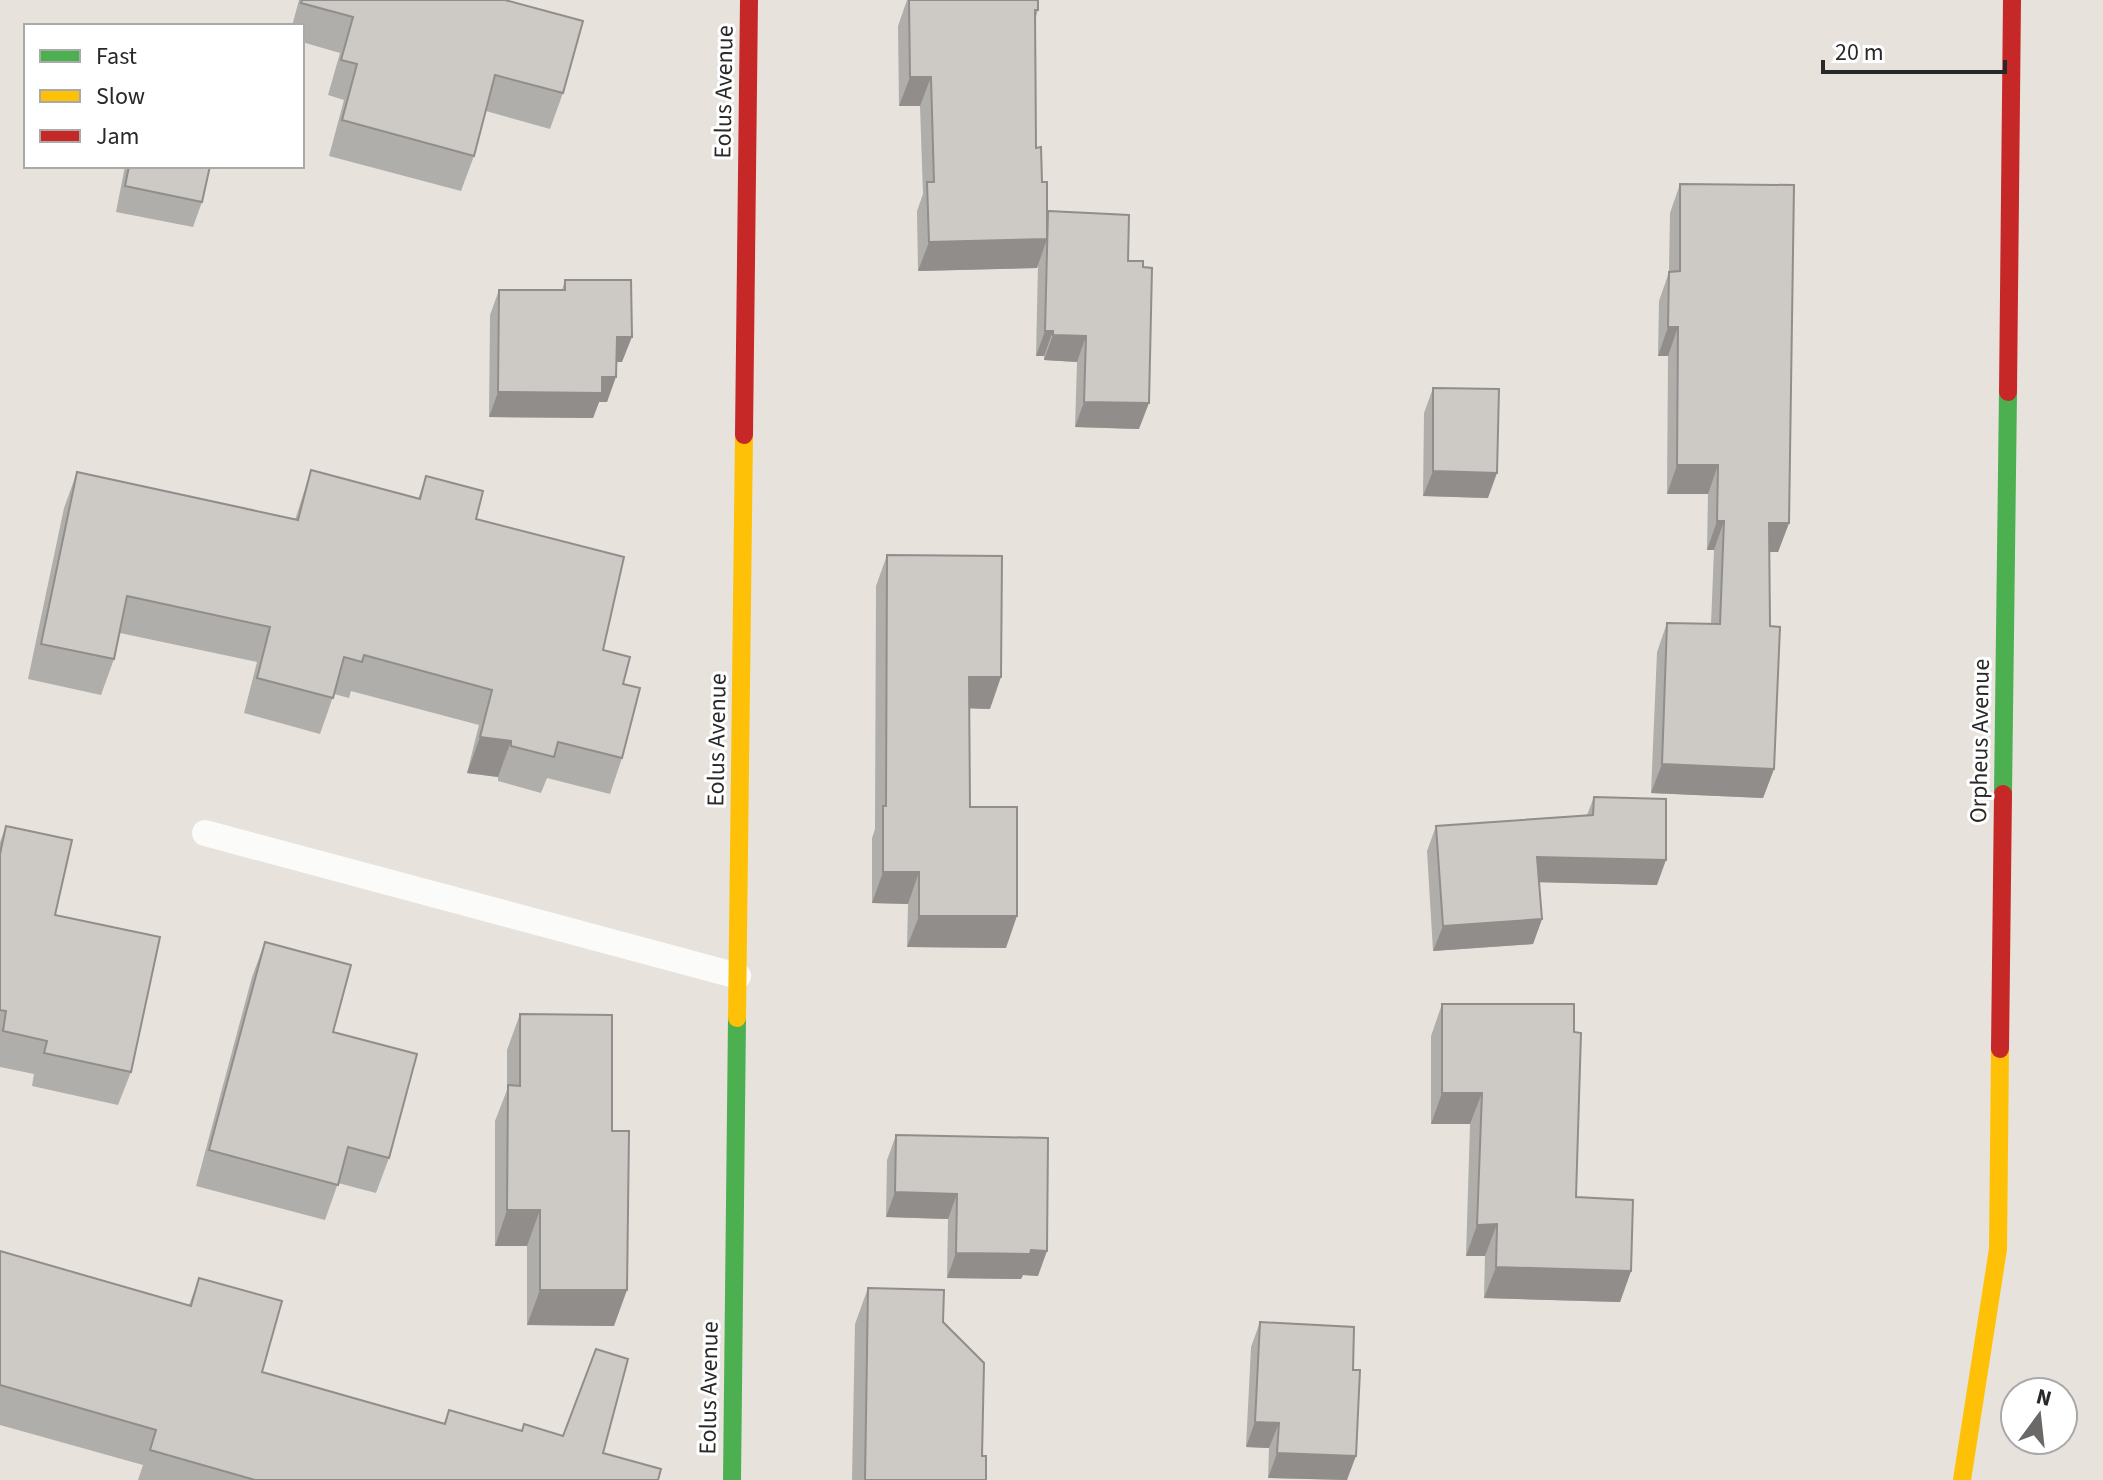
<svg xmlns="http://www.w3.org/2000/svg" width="2103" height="1480" viewBox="0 0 2103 1480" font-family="'Source Sans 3',sans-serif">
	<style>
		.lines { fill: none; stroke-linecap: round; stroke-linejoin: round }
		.lane { stroke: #fbfbfa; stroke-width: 26 }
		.fast { stroke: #4caf50; stroke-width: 18 }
		.slow { stroke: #ffc107; stroke-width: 18 }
		.jam { stroke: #c62828; stroke-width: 18 }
		.wall { fill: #b0aeaa }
		.shaded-wall { fill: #908d8b }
		.building { fill: #cdcac6; stroke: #908d8b; stroke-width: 2 }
		.labels { text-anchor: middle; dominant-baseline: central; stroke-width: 6; stroke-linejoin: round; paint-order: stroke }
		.street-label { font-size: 24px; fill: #282828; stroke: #fff }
	</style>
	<rect width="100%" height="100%" fill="#e7e2dc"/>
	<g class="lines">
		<!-- lane -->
		<path class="lane" d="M 205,833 L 738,976"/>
		<!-- fast -->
		<path class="fast" d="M 2003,794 L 2008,392
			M 732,1480 L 737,1018"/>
		<!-- slow -->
		<path class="slow" d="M 737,1018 L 744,435
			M 1962,1480 L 1998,1249 L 2000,1049"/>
		<!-- jam -->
		<path class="jam" d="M 2008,392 L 2012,0
			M 744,435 L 749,0
			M 2000,1049 L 2003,794"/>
	</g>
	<!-- wall -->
	<path class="wall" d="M 299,0 L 505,0 L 563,93 L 550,129 L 486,111 L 474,156 L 461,191 L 329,156 L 344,100 L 328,95 L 340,53 L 302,42 L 302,26 L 292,26 Z
		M 907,0 L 1038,0 L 1038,10 L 1035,20 L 1036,148 L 1047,214 L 1128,261 L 1139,429 L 1075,427 L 1077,362 L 1044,360 L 1044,356 L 1036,356 L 1038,264 L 1037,268 L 918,271 L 917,211 L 923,194 L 920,106 L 899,106 L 898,26 Z
		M 125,166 L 210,166 L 202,202 L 193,227 L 116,212 Z
		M 1680,184 L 1789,523 L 1778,552 L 1769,552 L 1774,769 L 1763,798 L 1651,793 L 1657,652 L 1667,623 L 1711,624 L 1714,550 L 1707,550 L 1708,494 L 1667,494 L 1668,356 L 1658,356 L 1659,301 L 1669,272 L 1670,213 Z
		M 565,280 L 622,362 L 617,362 L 607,402 L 599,402 L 593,418 L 489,417 L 490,315 L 499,290 L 562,290 Z
		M 1433,388 L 1488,498 L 1423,496 L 1424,413 Z
		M 311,470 L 418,499 L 426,476 L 476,519 L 603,650 L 623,684 L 622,758 L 610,794 L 547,778 L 541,793 L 498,781 L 498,777 L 467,773 L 479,725 L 351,691 L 349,698 L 334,694 L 320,734 L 244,713 L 257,662 L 120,633 L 114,659 L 101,695 L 28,679 L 64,508 L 77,472 L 295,520 Z
		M 887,555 L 990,709 L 969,708 L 970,807 L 1006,948 L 907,947 L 908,904 L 872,903 L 872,838 L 875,829 L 876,586 Z
		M 1594,797 L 1657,885 L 1539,882 L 1542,919 L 1533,944 L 1433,951 L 1427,851 L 1436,826 L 1587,815 Z
		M 6,826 L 55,915 L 131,1072 L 118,1105 L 32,1086 L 34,1074 L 0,1067 L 0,842 Z
		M 265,942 L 333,1032 L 389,1158 L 376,1193 L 338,1183 L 325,1220 L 196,1186 L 252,977 Z
		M 1442,1004 L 1576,1197 L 1631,1271 L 1620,1302 L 1484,1298 L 1485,1256 L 1466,1256 L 1470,1124 L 1431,1124 L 1431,1036 Z
		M 520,1014 L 612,1131 L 614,1326 L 527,1325 L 527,1246 L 495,1246 L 495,1121 L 507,1090 L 507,1050 Z
		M 896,1135 L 1038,1276 L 1023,1275 L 1021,1279 L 947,1278 L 948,1219 L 886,1217 L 887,1160 Z
		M 0,1251 L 189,1305 L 199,1278 L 262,1372 L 444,1423 L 449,1410 L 603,1453 L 658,1480 L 138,1480 L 143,1465 L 0,1425 Z
		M 868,1288 L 943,1322 L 982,1456 L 986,1480 L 852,1480 L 855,1324 Z
		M 1260,1322 L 1347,1480 L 1268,1478 L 1269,1448 L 1246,1447 L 1251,1347 Z"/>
	<!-- shaded-wall -->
	<path class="shaded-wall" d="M 910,77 L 931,77 L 920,106 L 899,106 Z
		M 1047,239 L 1037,268 L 918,271 L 929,242 Z
		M 1668,327 L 1678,327 L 1668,356 L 1658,356 Z
		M 1045,331 L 1053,331 L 1044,356 L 1036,356 Z
		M 1053,335 L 1086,336 L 1077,362 L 1044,360 Z
		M 617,337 L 632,337 L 622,362 L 607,362 Z
		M 602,377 L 616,377 L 607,402 L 599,402 L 593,418 L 489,417 L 498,392 Z
		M 1084,402 L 1149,403 L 1139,429 L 1075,427 Z
		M 1677,465 L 1718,465 L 1708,494 L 1667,494 Z
		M 1433,471 L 1497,473 L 1488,498 L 1423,496 Z
		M 1717,521 L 1724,521 L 1714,550 L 1707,550 Z
		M 1769,523 L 1789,523 L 1778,552 L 1758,552 Z
		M 969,677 L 1001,677 L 990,709 L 957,708 Z
		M 480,737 L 511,741 L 498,777 L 467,773 Z
		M 1662,764 L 1774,769 L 1763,798 L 1651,793 Z
		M 1537,857 L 1666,860 L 1657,885 L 1528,882 Z
		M 883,872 L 919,872 L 908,904 L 872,903 Z
		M 919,916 L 1017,916 L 1006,948 L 907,947 Z
		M 1542,919 L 1533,944 L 1433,951 L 1443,926 Z
		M 1442,1093 L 1482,1093 L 1470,1124 L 1431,1124 Z
		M 895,1192 L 957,1194 L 948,1219 L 886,1217 Z
		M 507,1210 L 540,1210 L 527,1246 L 495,1246 Z
		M 1497,1224 L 1485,1256 L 1466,1256 L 1477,1225 Z
		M 1031,1250 L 1047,1251 L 1038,1276 L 1023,1275 L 1021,1279 L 947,1278 L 956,1253 Z
		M 1496,1267 L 1631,1271 L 1620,1302 L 1484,1298 Z
		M 540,1290 L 627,1290 L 614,1326 L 527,1325 Z
		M 1255,1422 L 1279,1423 L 1269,1448 L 1246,1447 Z
		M 1277,1453 L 1356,1456 L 1347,1480 L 1268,1478 Z"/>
	<!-- building -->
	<path class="building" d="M 302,0 L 505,0 L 583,21 L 563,93 L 495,75 L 474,156 L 342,120 L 357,64 L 341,60 L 353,17 L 301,3 Z
		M 909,0 L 1038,0 L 1038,10 L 1035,10 L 1036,148 L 1041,147 L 1042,182 L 1047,182 L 1047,239 L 929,242 L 927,182 L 934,182 L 931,77 L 910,77 Z
		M 129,166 L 210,166 L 202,202 L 125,186 Z
		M 1680,184 L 1794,185 L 1789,523 L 1769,523 L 1770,626 L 1780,627 L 1774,769 L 1662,764 L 1667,623 L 1720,624 L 1724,521 L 1717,521 L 1718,465 L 1677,465 L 1678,327 L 1668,327 L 1669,272 L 1680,271 Z
		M 1048,211 L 1129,215 L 1128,261 L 1143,261 L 1143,267 L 1152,268 L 1149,403 L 1084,402 L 1086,336 L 1053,335 L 1053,331 L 1045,331 Z
		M 565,280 L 631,280 L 632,337 L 617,337 L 616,377 L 602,377 L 602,393 L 498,392 L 499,290 L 565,290 Z
		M 1433,388 L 1499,389 L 1497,473 L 1433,471 Z
		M 311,470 L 420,499 L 426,476 L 483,491 L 476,519 L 624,557 L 603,650 L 630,657 L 623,684 L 640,688 L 622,758 L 558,742 L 554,757 L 511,746 L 511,741 L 480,737 L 492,690 L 364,655 L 362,662 L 344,657 L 333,698 L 257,678 L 270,627 L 127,596 L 114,659 L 41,644 L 77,472 L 298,520 Z
		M 887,555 L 1002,556 L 1001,677 L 969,677 L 970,807 L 1017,807 L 1017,916 L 919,916 L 919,872 L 883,872 L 883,806 L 886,806 Z
		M 1594,797 L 1666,799 L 1666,860 L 1537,857 L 1542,919 L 1443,926 L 1436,826 L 1593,815 Z
		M 6,826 L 72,840 L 55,915 L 160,937 L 131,1072 L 44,1053 L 47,1041 L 3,1031 L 6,1011 L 0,1010 L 0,854 Z
		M 265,942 L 351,965 L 333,1032 L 417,1054 L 389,1158 L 348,1147 L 338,1185 L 209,1150 Z
		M 1442,1004 L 1574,1004 L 1574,1032 L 1581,1033 L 1576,1197 L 1633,1200 L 1631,1271 L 1496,1267 L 1497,1224 L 1477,1225 L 1482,1093 L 1442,1093 Z
		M 520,1014 L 612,1015 L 612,1131 L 629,1131 L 627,1290 L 540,1290 L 540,1210 L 507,1210 L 508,1085 L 520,1086 Z
		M 896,1135 L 1048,1138 L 1047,1251 L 1031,1250 L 1030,1254 L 956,1253 L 957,1194 L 895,1192 Z
		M 0,1251 L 191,1306 L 199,1278 L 282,1301 L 262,1372 L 445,1424 L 449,1410 L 522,1431 L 524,1424 L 563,1436 L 596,1349 L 628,1359 L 603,1453 L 661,1469 L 658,1480 L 255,1480 L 150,1450 L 156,1430 L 0,1385 Z
		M 868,1288 L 944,1290 L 943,1322 L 984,1363 L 982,1456 L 986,1456 L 986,1480 L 865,1480 Z
		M 1260,1322 L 1354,1327 L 1353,1370 L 1360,1370 L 1356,1456 L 1277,1453 L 1279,1423 L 1255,1422 Z"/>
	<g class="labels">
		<!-- street labels -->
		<g class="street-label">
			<text transform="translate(724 92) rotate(-89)">Eolus Avenue</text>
			<text transform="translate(717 740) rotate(-89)">Eolus Avenue</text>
			<text transform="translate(1980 741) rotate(-89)">Orpheus Avenue</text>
			<text transform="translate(709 1388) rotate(-89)">Eolus Avenue</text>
		</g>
	</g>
	<!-- legend -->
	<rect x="24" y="24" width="280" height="144" fill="#ffffff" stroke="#a9a9a9" stroke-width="2"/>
	<rect x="40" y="50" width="40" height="12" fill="#4caf50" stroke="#a9a9a9" stroke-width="2"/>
	<text x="96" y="64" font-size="24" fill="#282828">Fast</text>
	<rect x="40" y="90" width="40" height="12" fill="#ffc107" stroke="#a9a9a9" stroke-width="2"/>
	<text x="96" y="104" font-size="24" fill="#282828">Slow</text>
	<rect x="40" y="130" width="40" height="12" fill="#c62828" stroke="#a9a9a9" stroke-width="2"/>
	<text x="96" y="144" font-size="24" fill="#282828">Jam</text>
	<!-- north arrow -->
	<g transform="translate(2039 1416) rotate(15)"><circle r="38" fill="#ffffff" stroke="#a9a9a9" stroke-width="2"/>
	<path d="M0-6L14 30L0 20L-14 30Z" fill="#6b6967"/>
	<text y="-12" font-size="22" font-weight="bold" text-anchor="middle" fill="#282828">N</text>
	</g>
	<!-- scale -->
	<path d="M1823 60v12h182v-12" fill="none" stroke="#282828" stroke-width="4"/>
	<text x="1835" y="60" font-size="24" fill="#282828" stroke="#ffffff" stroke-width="6" paint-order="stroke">20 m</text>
</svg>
